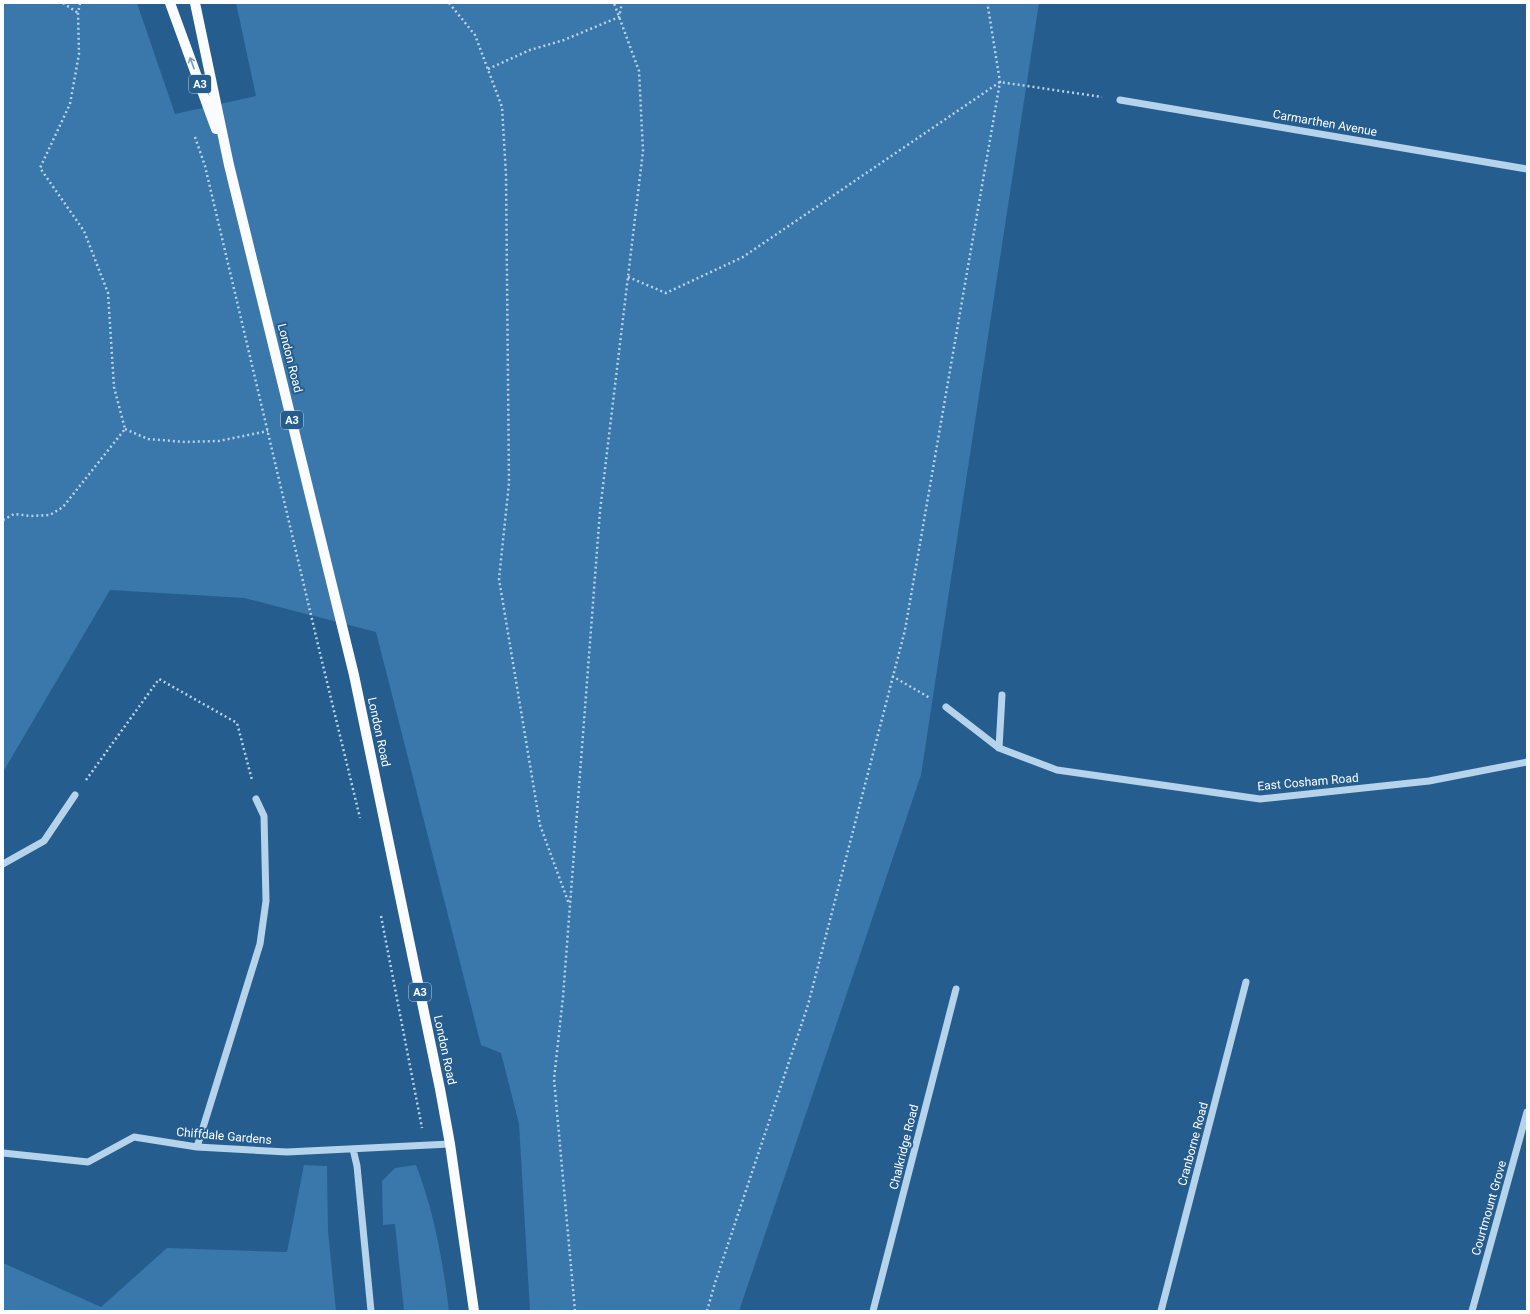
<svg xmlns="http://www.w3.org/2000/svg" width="1530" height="1314" viewBox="0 0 1530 1314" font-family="Roboto,sans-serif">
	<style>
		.green { fill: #3a77ab }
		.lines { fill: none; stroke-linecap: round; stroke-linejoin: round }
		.path { stroke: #b5d3eb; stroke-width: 2.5; stroke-dasharray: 2 3; stroke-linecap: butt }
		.minor { stroke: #b5d3eb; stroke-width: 7 }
		.major { stroke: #fafcff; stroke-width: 10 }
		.oneway { stroke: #7a9dbb }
		.labels { text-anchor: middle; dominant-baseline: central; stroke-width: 4; stroke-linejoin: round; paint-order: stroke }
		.shield { fill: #255d8e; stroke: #becedd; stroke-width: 1 }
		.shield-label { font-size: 11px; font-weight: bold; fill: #fff }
		.street-label { font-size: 12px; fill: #fff; stroke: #255d8e }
	</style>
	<rect width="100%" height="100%" fill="#255d8e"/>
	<!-- green -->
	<path class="green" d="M 3,3 L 137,3 L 175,114 L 256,96 L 236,3 L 1039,3 L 921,775 L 739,1311 L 530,1311 L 519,1124 L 501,1053 L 481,1045 L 376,632 L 244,598 L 110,590 L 3,772 Z
		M 304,1165 L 327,1166 L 328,1231 L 336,1311 L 3,1311 L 3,1263 L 101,1307 L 167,1248 L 287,1252 Z
		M 416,1165 C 434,1211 443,1262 449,1311 L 404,1311 L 395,1224 L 383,1225 L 382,1181 L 395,1168 Z"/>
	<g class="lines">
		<!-- path -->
		<path class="path" d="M 63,3 L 78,13
			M 80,3 L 78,13 L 79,54 L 70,104 L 40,168 L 84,231 L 108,293 L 114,387 L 125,429
			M 449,3 L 475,35 L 502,107 L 506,175 L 509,483 L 499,579 L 540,825 L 569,904
			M 488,69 L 530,50 L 564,40 L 619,17 L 622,3
			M 195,137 L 205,166 L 319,649 L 360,818
			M 628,277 L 666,293 L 743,257 L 1000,82 L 1102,97
			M 125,429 L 148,439 L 185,442 L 219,441 L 268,431
			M 3,520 L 14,514 L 31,516 L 50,515 L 63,507 L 125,429
			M 892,676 L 930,698
			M 86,780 L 159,679 L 237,723 L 252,780
			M 381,916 L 422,1128
			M 575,1311 L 554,1079 L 563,997 L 600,511 L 643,151 L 639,71 L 614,3
			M 707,1311 L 715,1283 L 808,1005 L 905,630 L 1000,82 L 988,7 L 989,3"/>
		<!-- minor -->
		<path class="minor" d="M 1120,100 L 1527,169
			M 946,707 L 999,748 L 1057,770 L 1260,799 L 1429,781 L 1527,762
			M 999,748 L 1002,695
			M 3,864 L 44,841 L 75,795
			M 197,1147 L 260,944 L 266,901 L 264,816 L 256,799
			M 353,1149 L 357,1166 L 371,1311
			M 3,1153 L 88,1162 L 134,1137 L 197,1147 L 287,1152 L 450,1144
			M 873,1311 L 956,989
			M 1161,1311 L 1246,982
			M 1472,1311 L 1527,1112"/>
		<!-- major -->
		<path class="major" d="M 170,3 L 216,129
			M 195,3 L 229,165 L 354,675 L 440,1089 L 450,1144 L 474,1311"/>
	</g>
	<!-- one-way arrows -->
	<defs><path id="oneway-shaft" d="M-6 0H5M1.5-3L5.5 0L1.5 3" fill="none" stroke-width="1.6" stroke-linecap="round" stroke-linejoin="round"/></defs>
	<use class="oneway" href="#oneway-shaft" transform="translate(192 63) rotate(-110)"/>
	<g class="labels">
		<!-- shield labels -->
		<g class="shield">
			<rect x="189" y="75" width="22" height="18" rx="3"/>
			<rect x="281" y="411" width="22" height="18" rx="3"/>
			<rect x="409" y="983" width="22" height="18" rx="3"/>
		</g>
		<g class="shield-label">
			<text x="200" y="84">A3</text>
			<text x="292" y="420">A3</text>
			<text x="420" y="992">A3</text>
		</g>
		<!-- street labels -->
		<g class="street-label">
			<text transform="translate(1325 123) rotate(10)">Carmarthen Avenue</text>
			<text transform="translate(290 358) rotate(76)">London Road</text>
			<text transform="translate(379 732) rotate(78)">London Road</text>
			<text transform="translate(1308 782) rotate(-5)">East Cosham Road</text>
			<text transform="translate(445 1050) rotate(78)">London Road</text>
			<text transform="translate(224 1136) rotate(5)">Chiffdale Gardens</text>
			<text transform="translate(1193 1144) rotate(-75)">Cranborne Road</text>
			<text transform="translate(904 1147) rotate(-76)">Chalkridge Road</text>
			<text transform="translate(1489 1208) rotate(-74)">Courtmount Grove</text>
		</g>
	</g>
	<!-- border -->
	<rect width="1530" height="1314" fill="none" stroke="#ffffff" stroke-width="8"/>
</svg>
